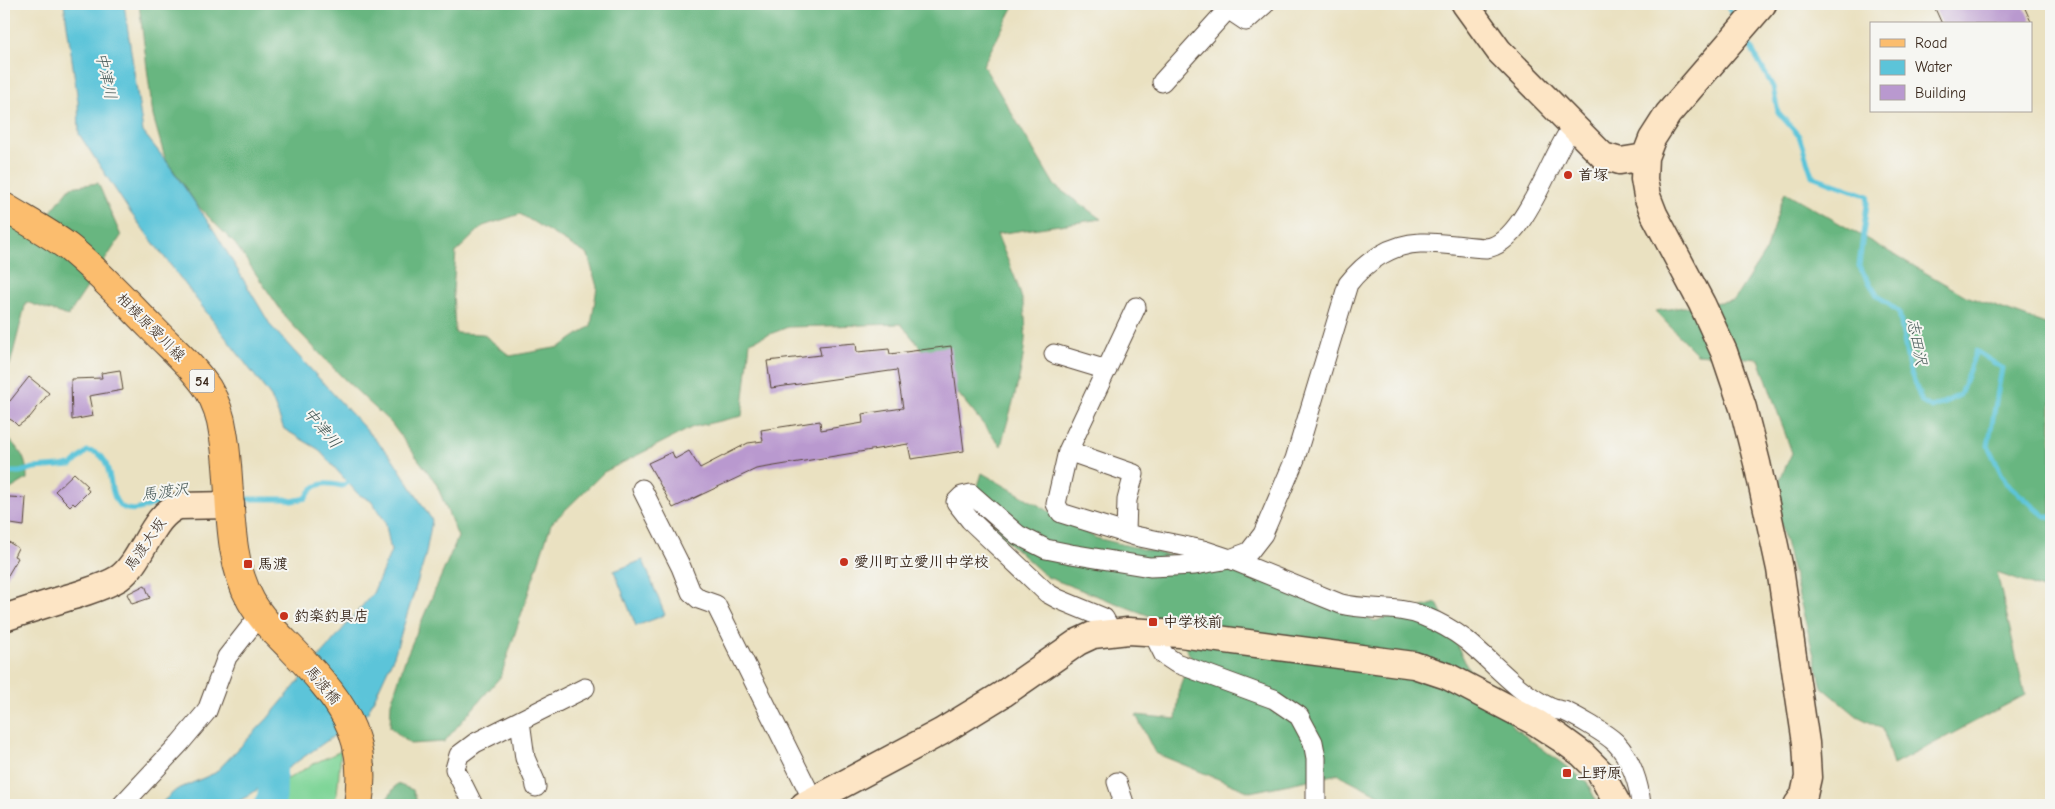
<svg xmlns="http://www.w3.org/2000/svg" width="2055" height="809" viewBox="0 0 2055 809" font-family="'Comic Neue','Klee One',sans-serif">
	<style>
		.green { fill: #7fd598; stroke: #5d805b }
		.forest { fill: #67b680; stroke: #51704f; fill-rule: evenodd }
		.water { fill: #5cc4d9; stroke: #4c777c }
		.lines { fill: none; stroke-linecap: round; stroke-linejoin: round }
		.stream { stroke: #5cc4d9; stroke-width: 5 }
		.river { stroke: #5cc4d9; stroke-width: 29 }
		.building { fill: #b999cf }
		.street-casing { stroke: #554536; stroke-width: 21 }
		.secondary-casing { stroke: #554536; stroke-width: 29 }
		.primary-casing { stroke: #554536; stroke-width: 30 }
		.street { stroke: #fff; stroke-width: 19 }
		.secondary { stroke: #fde5c5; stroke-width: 26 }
		.primary { stroke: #fbbd6e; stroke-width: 28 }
		.poi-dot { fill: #c8321e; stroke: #f6f6f2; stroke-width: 2 }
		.labels { text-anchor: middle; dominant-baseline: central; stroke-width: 4; stroke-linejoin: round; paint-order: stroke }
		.shield { fill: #f6f6f2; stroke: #73675e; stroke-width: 1 }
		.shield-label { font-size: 14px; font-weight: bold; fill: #3b2a1e }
		.poi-label { font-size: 15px; font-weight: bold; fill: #3b2a1e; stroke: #f6f6f2; text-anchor: start }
		.street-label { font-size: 15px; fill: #3b2a1e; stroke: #f6f6f2 }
		.water-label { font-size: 16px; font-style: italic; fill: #455856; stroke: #f6f6f2 }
	</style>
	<rect width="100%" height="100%" fill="#f6f6f2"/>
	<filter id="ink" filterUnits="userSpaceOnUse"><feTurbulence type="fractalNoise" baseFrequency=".02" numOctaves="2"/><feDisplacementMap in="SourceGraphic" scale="10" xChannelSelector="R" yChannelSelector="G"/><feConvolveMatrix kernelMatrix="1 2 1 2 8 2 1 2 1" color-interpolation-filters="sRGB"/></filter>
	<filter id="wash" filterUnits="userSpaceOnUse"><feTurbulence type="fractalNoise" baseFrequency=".0096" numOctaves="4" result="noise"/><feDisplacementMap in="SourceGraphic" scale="20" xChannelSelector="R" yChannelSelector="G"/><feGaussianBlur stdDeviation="1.12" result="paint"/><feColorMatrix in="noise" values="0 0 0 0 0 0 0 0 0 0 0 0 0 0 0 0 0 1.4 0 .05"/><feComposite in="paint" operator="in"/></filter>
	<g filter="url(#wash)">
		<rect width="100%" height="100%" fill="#eae1c1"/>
		<!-- green -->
		<path class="green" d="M 341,751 L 337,794 L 333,805 L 273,805 L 286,780 L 315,763 Z"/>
		<!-- forest -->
		<path class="forest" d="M 139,4 L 1015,4 L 983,65 L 1055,186 L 1101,219 L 997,234 C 1005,255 1016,277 1022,299 C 1034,344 1012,402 1001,446 L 901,324 L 788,327 L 750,342 L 742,416 L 693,427 L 604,472 L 551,524 L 501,676 L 444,742 L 410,744 L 390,727 L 391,703 L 406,657 L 458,537 L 436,483 L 391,423 L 340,375 L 287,319 L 236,245 L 197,205 L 165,158 L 153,116 ZM 520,214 L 588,255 L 597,287 L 591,326 L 560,347 L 510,356 L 483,334 L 455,333 L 453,290 L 456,252 L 483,226 Z
			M 98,183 L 121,236 L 68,316 L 26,302 L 10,365 L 4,365 L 4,208 L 43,221 L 71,187 Z
			M 1785,192 L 1966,296 L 2051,326 L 2051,592 L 1997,573 L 2025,695 L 1893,765 L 1883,729 L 1857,716 L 1822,687 L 1773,494 L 1792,453 L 1759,359 L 1697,354 L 1655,311 L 1734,300 L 1765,252 Z
			M 4,434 C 19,450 27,456 27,479 L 4,493 Z
			M 982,473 L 1096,538 L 1230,570 L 1375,621 L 1437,603 L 1468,668 L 1516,729 L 1587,782 L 1598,805 L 1398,805 L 1338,774 L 1250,792 L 1155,753 L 1136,715 L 1176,719 L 1180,686 L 1191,657 L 1171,624 L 1047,577 L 971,509 Z
			M 397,784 L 413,790 L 418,805 L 383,805 Z"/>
		<!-- water -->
		<path class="water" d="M 64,4 L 124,4 L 143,132 L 167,162 L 215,232 L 271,326 L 393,459 L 432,520 L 425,558 L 394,656 L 368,712 L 248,796 L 231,805 L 159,805 L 176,790 L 215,773 L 268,718 L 373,593 L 391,551 L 385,521 L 371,501 L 358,494 L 318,449 L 284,429 L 271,397 L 130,212 L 79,134 L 78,101 Z
			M 643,560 L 665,615 L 636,626 L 614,571 Z"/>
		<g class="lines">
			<!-- stream -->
			<path class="stream" d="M 1726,4 L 1737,23
				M 1745,37 L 1773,87 L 1778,112 L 1799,136 L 1812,176 L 1868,196 L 1859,266 L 1877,295 L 1899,312 L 1909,368 L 1922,402 L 1932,408 L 1960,395 L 1976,351 L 2002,368 L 1988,446 L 2006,483 L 2045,516 L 2051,517
				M 4,472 L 20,472 L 34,468 L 72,465 L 87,451 C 119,451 103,499 124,508 C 138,514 152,502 166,502
				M 237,499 L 285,499 L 292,501 L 306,498 C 314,482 324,482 342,486 L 354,479"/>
			<!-- river -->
			<path class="river" d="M 268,805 L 272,797 L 273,754"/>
		</g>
		<g id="blocks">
			<!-- building -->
			<path class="building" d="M 1933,4 L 2023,4 L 2032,24 L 1942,24 Z
				M 856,343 L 857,352 L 889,349 L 890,354 L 951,346 L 964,451 L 911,459 L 908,444 L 756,469 L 673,508 L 648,463 L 672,452 L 675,459 L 689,451 L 700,468 L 748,443 L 763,441 L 761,430 L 820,421 L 821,430 L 863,423 L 862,414 L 903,408 L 897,370 L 771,388 L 767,361 L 821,355 L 819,346 Z
				M 120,370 L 123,390 L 89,396 L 93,416 L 72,420 L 71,379 L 102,378 L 101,373 Z
				M 29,377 L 49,393 L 30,417 L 18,426 L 13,421 L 4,416 L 4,398 L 10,401 Z
				M 74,473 L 88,486 L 86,487 L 89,491 L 75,505 L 73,503 L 70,506 L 55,491 Z
				M 9,497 L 26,498 L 24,526 L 4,523 L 4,503 Z
				M 4,539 L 18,548 L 14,556 L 18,558 L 4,582 Z
				M 145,585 L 150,598 L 132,604 L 127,594 Z"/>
		</g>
	</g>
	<g filter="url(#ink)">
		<use href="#blocks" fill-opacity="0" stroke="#554536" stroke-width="1"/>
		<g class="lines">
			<!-- street casing -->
			<g class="street-casing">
				<path id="street" d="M 1162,82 L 1228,9 L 1246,21 L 1265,4
					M 1136,307 L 1068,451 L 1056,504 L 1061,513 L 1135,536 L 1203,550 L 1230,559 L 1341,604 C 1368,611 1396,605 1423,616 C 1438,622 1453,630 1466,640 C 1493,662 1517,692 1549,707 C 1554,710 1559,710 1564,711 C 1576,716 1607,734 1616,743 C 1631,759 1639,783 1641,805
					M 1054,354 L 1107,370
					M 1068,451 L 1134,474 L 1127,500 L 1126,533
					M 642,489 L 681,567 L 691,592 L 699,599 L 716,605 L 813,800
					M 1152,631 L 1164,655 L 1176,663 L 1274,699 L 1299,716 L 1313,742 L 1316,758 L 1316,805
					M 1112,632 L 1104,618 L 1058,599 L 1047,593 L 970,520 L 956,502 L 962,496 L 971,494 L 1018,535 L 1046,549 L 1071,554 L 1150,567 L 1195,565 L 1230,559 L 1249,552 L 1263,534 L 1295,459 L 1348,284 C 1365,262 1391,244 1420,243 C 1442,242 1464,247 1486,248 C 1524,244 1551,155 1572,127
					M 520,721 L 525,758 L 535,781 L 536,787
					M 1117,782 L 1124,803 L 1120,805
					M 122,805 L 180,743 L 207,711 L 227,657 L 260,615
					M 473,805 L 455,769 L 459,755 L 475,743 L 585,688"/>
			</g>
			<!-- secondary casing -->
			<g class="secondary-casing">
				<path id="secondary" d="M 1465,4 L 1499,51 L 1603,156 L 1620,161 L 1645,157
					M 1763,4 L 1668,114 L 1652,139 L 1645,157 L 1644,179 L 1647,196 L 1654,214 L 1702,304 L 1724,352 L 1743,408 L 1757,463 L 1780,569 L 1806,743 L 1808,777 L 1804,795 L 1797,805
					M 4,618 C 28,610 52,602 77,595 C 91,590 106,586 119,578 C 143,561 152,514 179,506 L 231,505
					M 804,805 L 941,732 L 1003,694 L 1078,642 L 1093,635 L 1128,631 L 1180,634 L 1414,665 L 1447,676 L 1537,723 L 1560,738 L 1582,754 L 1600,772 L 1618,805"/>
			</g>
			<!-- primary casing -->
			<g class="primary-casing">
				<path id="primary" d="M 4,207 C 25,220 48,232 68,247 C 98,271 125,301 152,328 C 171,348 193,366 208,389 C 216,402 221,417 223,432 C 233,486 224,553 251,601 C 261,619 276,633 290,647 C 338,697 370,732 358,805"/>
			</g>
			<!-- street -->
			<use href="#street" class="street"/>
			<!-- secondary -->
			<use href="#secondary" class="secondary"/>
			<!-- primary -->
			<use href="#primary" class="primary"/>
		</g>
	</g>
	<!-- markers -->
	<g class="poi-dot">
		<circle cx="1568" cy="175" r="5"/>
		<circle cx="844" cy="562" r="5"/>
		<rect x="243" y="559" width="10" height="10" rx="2.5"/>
		<circle cx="284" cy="616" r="5"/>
		<rect x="1148" y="617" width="10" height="10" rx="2.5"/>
		<rect x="1562" y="768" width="10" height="10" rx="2.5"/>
	</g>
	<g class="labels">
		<!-- shield labels -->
		<rect class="shield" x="189.5" y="369.5" width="25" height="23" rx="4"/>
		<g class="shield-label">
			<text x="202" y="381">54</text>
		</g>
		<!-- poi labels -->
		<g class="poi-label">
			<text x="1578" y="175">首塚</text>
			<text x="854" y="562">愛川町立愛川中学校</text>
			<text x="258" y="564">馬渡</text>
			<text x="294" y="616">釣楽釣具店</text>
			<text x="1163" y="622">中学校前</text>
			<text x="1577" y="773">上野原</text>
		</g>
		<!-- street labels -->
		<g class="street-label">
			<text transform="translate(151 327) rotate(45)">相模原愛川線</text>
			<text transform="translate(145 544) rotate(-55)">馬渡大坂</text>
			<text transform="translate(323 685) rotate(50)">馬渡橋</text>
		</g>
		<!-- water labels -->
		<g class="water-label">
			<text transform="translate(106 76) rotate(78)">中津川</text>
			<text transform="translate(1917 342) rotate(79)">志田沢</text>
			<text transform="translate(322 428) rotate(50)">中津川</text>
			<text transform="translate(165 492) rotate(-7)">馬渡沢</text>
		</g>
	</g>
	<!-- margin -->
	<rect width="2055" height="809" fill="none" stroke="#f6f6f2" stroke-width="20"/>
	<!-- legend -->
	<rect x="1870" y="22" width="162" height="90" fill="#f6f6f2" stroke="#aba49d"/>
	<rect x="1880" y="39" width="25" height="8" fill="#fbbd6e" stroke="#aba49d"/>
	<text x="1915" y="48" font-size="15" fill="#3b2a1e">Road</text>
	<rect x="1880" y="60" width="25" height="15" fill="#5cc4d9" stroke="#aba49d"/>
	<text x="1915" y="72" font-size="15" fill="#3b2a1e">Water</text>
	<rect x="1880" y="85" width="25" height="15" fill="#b999cf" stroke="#aba49d"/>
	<text x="1915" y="98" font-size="15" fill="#3b2a1e">Building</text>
</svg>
